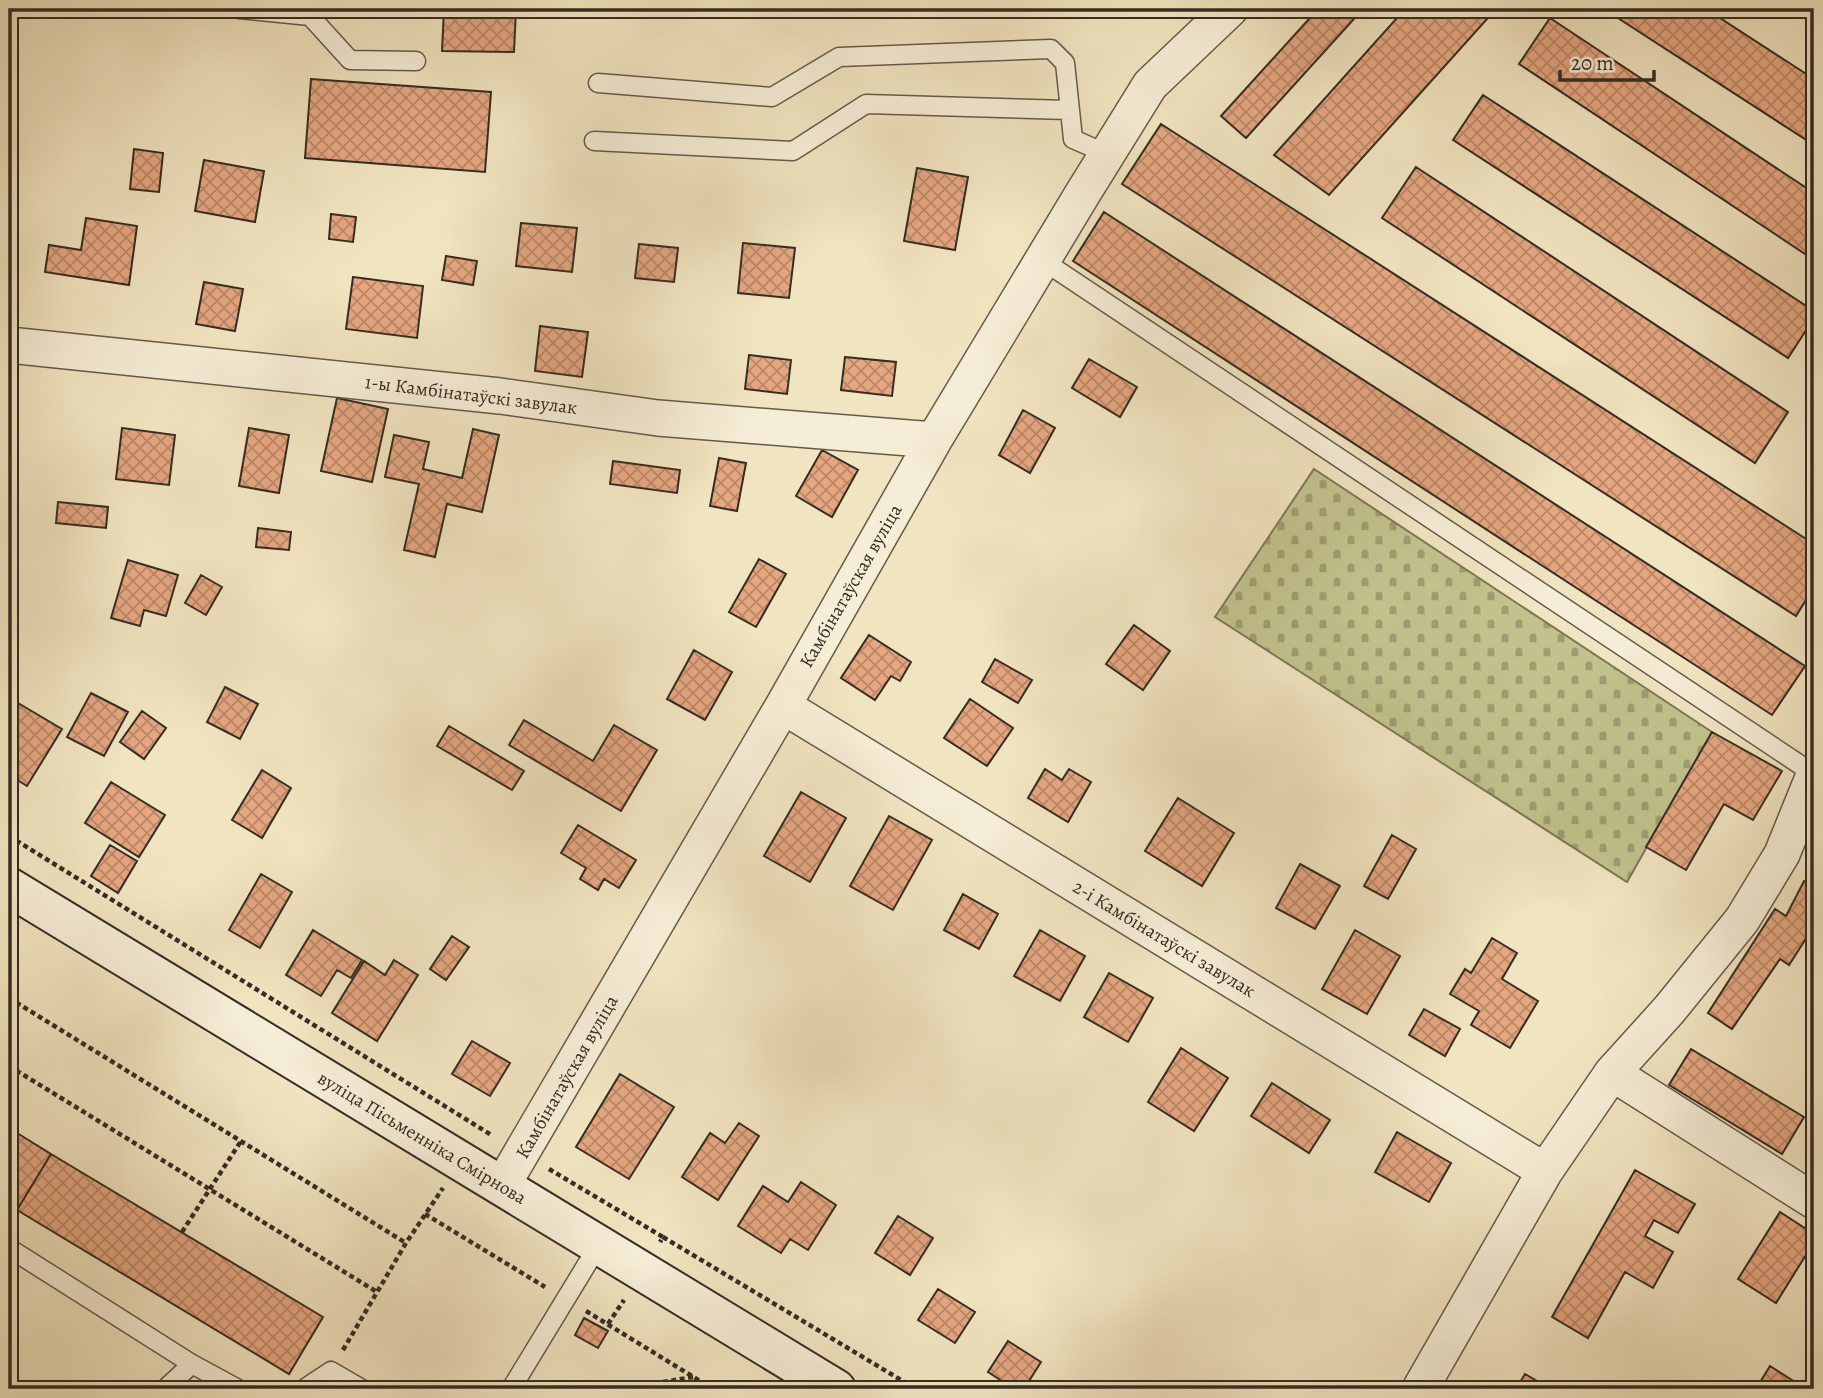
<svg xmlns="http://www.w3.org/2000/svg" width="1823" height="1398" viewBox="0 0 1823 1398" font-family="Alegreya,serif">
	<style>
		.cemetery { fill: url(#cemetery-stones); stroke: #7c7758; stroke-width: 2 }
		.building { fill: url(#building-cross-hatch); stroke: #352c23; stroke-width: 2 }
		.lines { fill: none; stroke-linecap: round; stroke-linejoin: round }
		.lane-casing { stroke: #645a4a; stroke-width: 21 }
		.street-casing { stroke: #645a4a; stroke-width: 38 }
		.secondary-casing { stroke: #352c23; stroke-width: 42 }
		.path { stroke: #352c23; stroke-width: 4.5; stroke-dasharray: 5 3.5; stroke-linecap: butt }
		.lane { stroke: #f6edd6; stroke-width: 18 }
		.street { stroke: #f6edd6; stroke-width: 35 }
		.secondary { stroke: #f6edd6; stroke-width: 38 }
		.labels { text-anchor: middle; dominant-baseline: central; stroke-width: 7; stroke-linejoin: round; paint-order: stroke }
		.street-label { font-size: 19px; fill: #352c23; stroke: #f6edd6 }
	</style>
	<defs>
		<pattern id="cemetery-stones" width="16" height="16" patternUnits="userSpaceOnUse" patternTransform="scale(1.75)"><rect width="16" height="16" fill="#c2c28d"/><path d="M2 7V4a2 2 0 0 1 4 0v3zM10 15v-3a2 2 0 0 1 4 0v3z" fill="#9e9e73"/></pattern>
		<pattern id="building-cross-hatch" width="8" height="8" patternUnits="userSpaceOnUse" patternTransform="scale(1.75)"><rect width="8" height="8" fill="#e5a680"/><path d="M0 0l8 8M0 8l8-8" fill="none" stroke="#ba8768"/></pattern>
	</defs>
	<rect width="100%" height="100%" fill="#f1e4c0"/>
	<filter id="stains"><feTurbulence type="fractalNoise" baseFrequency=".00286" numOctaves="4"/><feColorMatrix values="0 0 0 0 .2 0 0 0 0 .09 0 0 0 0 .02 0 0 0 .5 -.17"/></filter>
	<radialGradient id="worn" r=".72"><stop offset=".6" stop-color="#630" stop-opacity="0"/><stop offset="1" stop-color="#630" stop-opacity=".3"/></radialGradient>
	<!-- cemetery -->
	<path class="cemetery" d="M 1314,469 L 1712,732 L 1627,882 L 1215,617 Z"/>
	<!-- building -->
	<path class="building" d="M 444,9 L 516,9 L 514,52 L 442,51 Z
		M 1318,9 L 1363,9 L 1246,138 L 1221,116 Z
		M 1405,9 L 1496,9 L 1329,195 L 1274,155 Z
		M 1604,9 L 1706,9 L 1814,79 L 1814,145 Z
		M 1794,9 L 1814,9 L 1814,21 Z
		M 1550,18 L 1814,193 L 1814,260 L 1519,64 Z
		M 311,79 L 491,92 L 485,172 L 305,158 Z
		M 1483,95 L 1814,311 L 1814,318 L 1788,358 L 1453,140 Z
		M 1161,124 L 1814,544 L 1814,587 L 1796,616 L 1122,184 Z
		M 134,149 L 163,153 L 159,192 L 130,189 Z
		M 204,160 L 264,171 L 255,222 L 195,211 Z
		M 1416,167 L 1788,412 L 1755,463 L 1382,218 Z
		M 917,168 L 968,177 L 955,250 L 904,241 Z
		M 1104,212 L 1805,666 L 1772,715 L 1073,261 Z
		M 331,214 L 356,217 L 353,242 L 329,239 Z
		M 86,218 L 137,226 L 129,285 L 45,272 L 49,245 L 81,250 Z
		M 521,223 L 577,228 L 572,272 L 516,266 Z
		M 743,243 L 795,248 L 789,298 L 738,293 Z
		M 639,244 L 678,248 L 674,282 L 635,278 Z
		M 446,256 L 477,261 L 473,285 L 442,280 Z
		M 353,277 L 423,286 L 417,338 L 346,329 Z
		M 204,282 L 243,289 L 235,331 L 196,324 Z
		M 540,326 L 588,332 L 582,377 L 535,371 Z
		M 749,355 L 791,360 L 787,394 L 745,389 Z
		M 845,357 L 896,362 L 892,396 L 841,390 Z
		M 1089,359 L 1137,387 L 1120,417 L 1072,388 Z
		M 337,398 L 388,409 L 372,482 L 321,471 Z
		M 1023,410 L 1055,428 L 1030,473 L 999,455 Z
		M 122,428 L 175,435 L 169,485 L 116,479 Z
		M 249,428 L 289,435 L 279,493 L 239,486 Z
		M 473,429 L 499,435 L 482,512 L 447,504 L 435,557 L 404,550 L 419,484 L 385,477 L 394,435 L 429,442 L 423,469 L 462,478 Z
		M 822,450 L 858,470 L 832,517 L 796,496 Z
		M 719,458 L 746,463 L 737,511 L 710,506 Z
		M 613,461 L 680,470 L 677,493 L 610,484 Z
		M 58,502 L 108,507 L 106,528 L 56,523 Z
		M 258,528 L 291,532 L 289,550 L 256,547 Z
		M 759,559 L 786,574 L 756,627 L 729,612 Z
		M 128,560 L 178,575 L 166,616 L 144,610 L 140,626 L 111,618 Z
		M 201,575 L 222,587 L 206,615 L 185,603 Z
		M 1134,625 L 1170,651 L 1143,690 L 1106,664 Z
		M 869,635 L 911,662 L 900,681 L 891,676 L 875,700 L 841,678 Z
		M 694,650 L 732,672 L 705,720 L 667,699 Z
		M 995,659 L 1032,680 L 1018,703 L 982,682 Z
		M 225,687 L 258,704 L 240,739 L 207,722 Z
		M 91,693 L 128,712 L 104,756 L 67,737 Z
		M 970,699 L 1013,728 L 987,766 L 944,738 Z
		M 18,703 L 62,729 L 27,786 L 9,775 L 9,719 Z
		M 142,711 L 166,728 L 144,759 L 120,742 Z
		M 524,720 L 593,761 L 614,725 L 657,750 L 621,811 L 509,745 Z
		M 449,726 L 524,771 L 512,790 L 437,746 Z
		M 1712,732 L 1782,771 L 1753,820 L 1724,804 L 1686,870 L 1646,847 Z
		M 1045,769 L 1062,780 L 1069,769 L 1091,782 L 1068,822 L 1028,798 Z
		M 262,770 L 291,788 L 262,838 L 232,820 Z
		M 111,782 L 165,815 L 139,857 L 85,823 Z
		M 801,792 L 846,818 L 810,882 L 764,856 Z
		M 1178,798 L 1234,833 L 1202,886 L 1145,851 Z
		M 889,816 L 932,840 L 893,910 L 850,886 Z
		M 578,825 L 636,860 L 619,888 L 604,879 L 598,890 L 580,879 L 586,868 L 561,853 Z
		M 1392,835 L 1416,849 L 1388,899 L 1364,886 Z
		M 110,845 L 137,861 L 118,893 L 91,876 Z
		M 1300,864 L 1340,886 L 1315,929 L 1276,908 Z
		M 261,874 L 292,892 L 260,948 L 229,930 Z
		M 1804,881 L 1814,886 L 1814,926 L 1789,965 L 1780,959 L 1732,1029 L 1708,1013 L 1775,909 L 1786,916 Z
		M 963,894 L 998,914 L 979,949 L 944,930 Z
		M 313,930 L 362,960 L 351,978 L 337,970 L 321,996 L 286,975 Z
		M 1040,930 L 1085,956 L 1060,1001 L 1014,976 Z
		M 1355,930 L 1400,956 L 1367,1014 L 1322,989 Z
		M 452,936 L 469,947 L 446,980 L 430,969 Z
		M 1492,938 L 1517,953 L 1502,979 L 1538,1001 L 1510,1048 L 1471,1025 L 1479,1011 L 1450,994 L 1465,969 L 1471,973 Z
		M 394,960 L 418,975 L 377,1041 L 332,1013 L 364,961 L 385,975 Z
		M 1109,973 L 1153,998 L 1128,1042 L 1084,1017 Z
		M 1424,1009 L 1460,1029 L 1445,1056 L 1409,1035 Z
		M 472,1041 L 510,1063 L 490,1096 L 452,1074 Z
		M 1181,1048 L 1228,1078 L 1194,1131 L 1148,1102 Z
		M 1691,1049 L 1804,1117 L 1782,1154 L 1669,1085 Z
		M 620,1074 L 674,1107 L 629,1179 L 576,1147 Z
		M 1272,1083 L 1330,1120 L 1309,1153 L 1251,1116 Z
		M 739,1123 L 759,1136 L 718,1200 L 682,1177 L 710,1133 L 725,1143 Z
		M 9,1128 L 51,1154 L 17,1210 L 9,1205 Z
		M 1397,1132 L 1451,1163 L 1429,1202 L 1375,1172 Z
		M 51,1154 L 323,1317 L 289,1374 L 17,1210 Z
		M 1635,1170 L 1695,1204 L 1678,1233 L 1654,1220 L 1645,1236 L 1673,1252 L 1653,1288 L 1625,1272 L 1588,1338 L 1552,1317 Z
		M 801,1182 L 836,1205 L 808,1250 L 790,1239 L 781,1253 L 738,1226 L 763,1186 L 788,1202 Z
		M 1780,1212 L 1814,1234 L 1814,1242 L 1776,1303 L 1738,1279 Z
		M 898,1216 L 933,1238 L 910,1275 L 875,1253 Z
		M 938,1289 L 975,1312 L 955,1343 L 918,1320 Z
		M 584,1318 L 608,1331 L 598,1348 L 575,1335 Z
		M 1008,1341 L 1041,1362 L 1024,1389 L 1014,1389 L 988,1372 Z
		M 1770,1366 L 1806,1389 L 1756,1389 Z
		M 1525,1374 L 1551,1389 L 1516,1389 Z"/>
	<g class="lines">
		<!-- lane casing -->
		<g class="lane-casing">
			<path id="lane" d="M 239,9 L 310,16 L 350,60 L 416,61
				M 598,83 L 772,97 L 839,57 L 1051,49 L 1065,63 L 1073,139 L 1107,154
				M 594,141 L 793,151 L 866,104 L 1068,110
				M 1042,260 L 1814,774
				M 9,1248 L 192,1364
				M 165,1389 L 192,1364 L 238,1389
				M 304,1389 L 331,1371 L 362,1389
				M 511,1389 L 598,1246"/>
		</g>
		<!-- street casing -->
		<g class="street-casing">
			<path id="street" d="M 9,345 L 500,396 L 658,418 L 934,440
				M 783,706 L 1545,1171
				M 1612,1073 L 1814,1201
				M 502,1186 L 783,706 L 934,440 L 1083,193 L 1150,85 L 1230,9
				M 1420,1389 L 1545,1171 L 1612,1073 L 1669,1010 L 1742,920 L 1782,854 L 1814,775"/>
		</g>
		<!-- secondary casing -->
		<g class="secondary-casing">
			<path id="secondary" d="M 9,887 L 836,1389"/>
		</g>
		<!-- path -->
		<path class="path" d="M 9,836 L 493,1136
			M 9,998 L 406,1243
			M 9,1066 L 377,1292
			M 549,1169 L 663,1237 L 660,1242
			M 425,1214 L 545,1287
			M 182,1232 L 241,1141
			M 663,1237 L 916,1389
			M 586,1311 L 713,1389
			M 608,1324 L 624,1300
			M 343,1350 L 406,1243 L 443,1188
			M 9,1382 L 22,1389
			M 621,1389 L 693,1377"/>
		<!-- lane -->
		<use href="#lane" class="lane"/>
		<!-- street -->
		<use href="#street" class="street"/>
		<!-- secondary -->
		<use href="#secondary" class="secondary"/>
	</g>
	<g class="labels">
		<!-- street labels -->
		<g class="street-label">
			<text transform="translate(471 395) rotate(7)">1-ы Камбінатаўскі завулак</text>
			<text transform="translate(851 586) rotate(-60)">Камбінатаўская вуліца</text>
			<text transform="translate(1164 939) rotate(31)">2-і Камбінатаўскі завулак</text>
			<text transform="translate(567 1077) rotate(-60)">Камбінатаўская вуліца</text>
			<text transform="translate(422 1138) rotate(31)">вуліца Пісьменніка Смірнова</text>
		</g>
	</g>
	<!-- margin -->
	<rect width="1823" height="1398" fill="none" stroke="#f1e4c0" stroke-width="35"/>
	<rect x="10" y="10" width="1802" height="1377" fill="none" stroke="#352c23" stroke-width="3.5"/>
	<rect x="18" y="18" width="1788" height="1363" fill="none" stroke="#352c23" stroke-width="2"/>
	<!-- scale -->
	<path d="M1560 70v10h94v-10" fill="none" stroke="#352c23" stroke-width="3.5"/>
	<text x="1571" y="70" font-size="21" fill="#352c23" stroke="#f6edd6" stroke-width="5" paint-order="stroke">20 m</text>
	<rect width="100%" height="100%" filter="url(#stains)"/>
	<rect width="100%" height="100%" fill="url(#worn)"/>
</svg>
